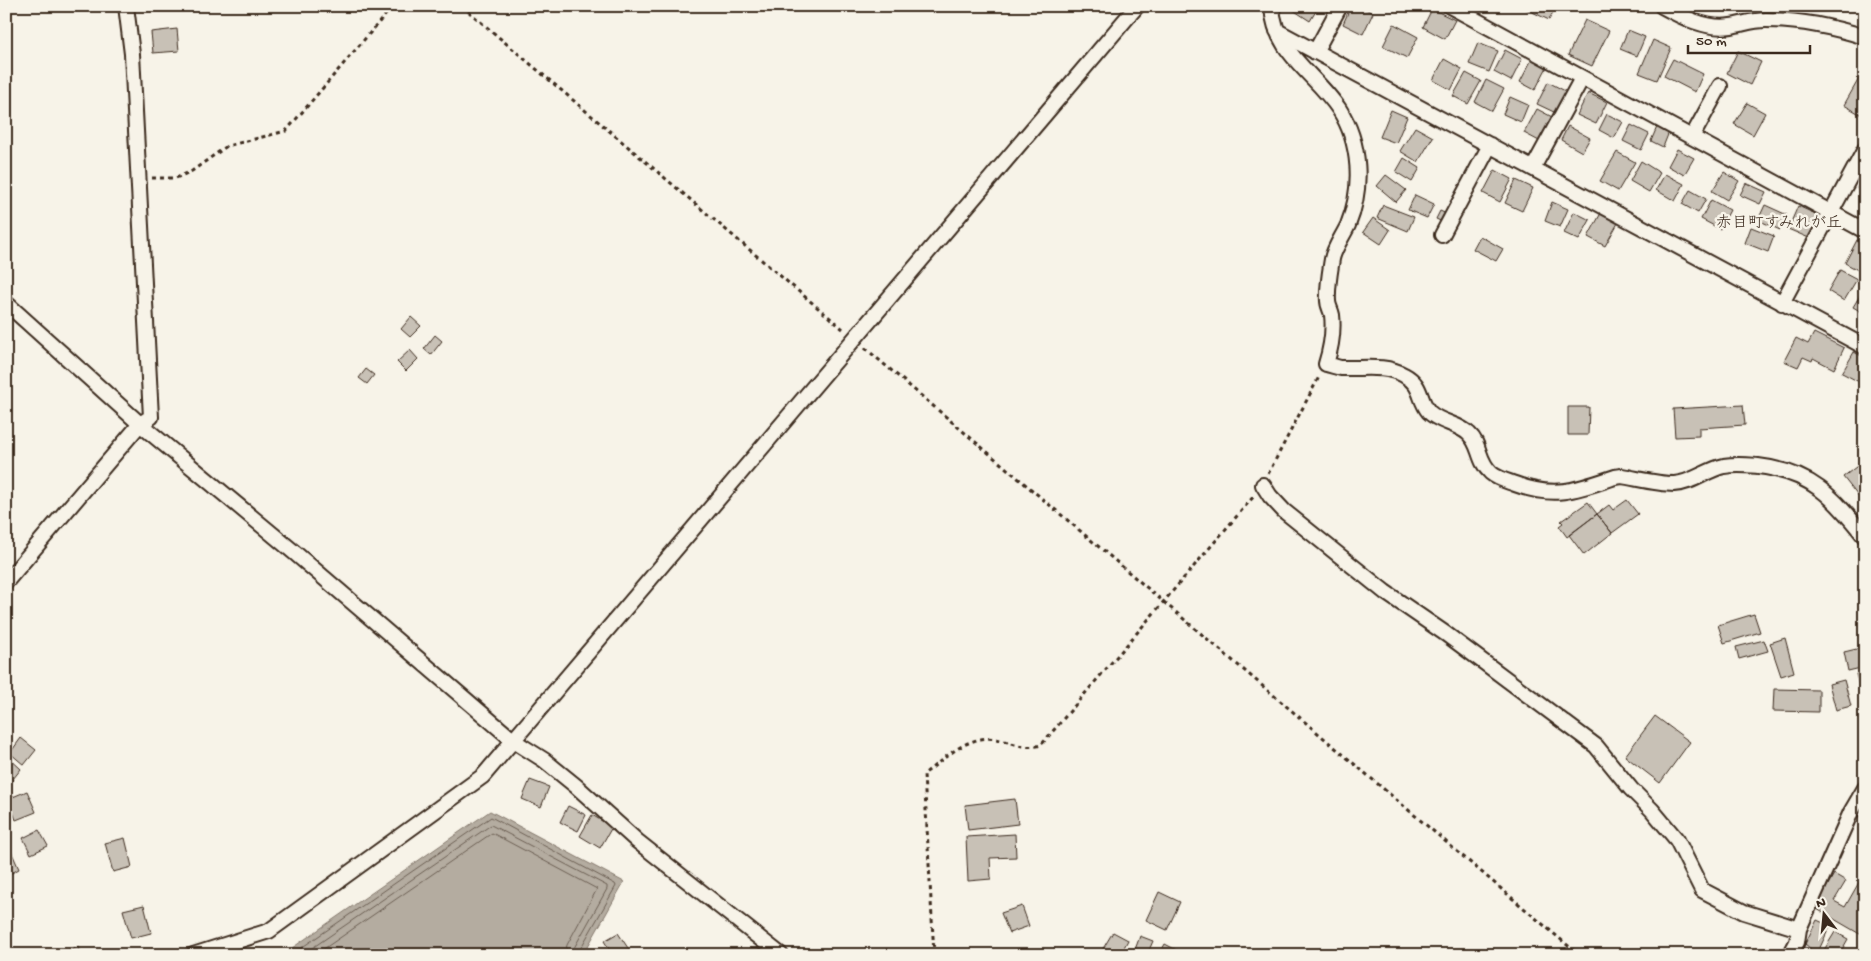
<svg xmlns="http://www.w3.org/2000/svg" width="1871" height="961" viewBox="0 0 1871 961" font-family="'Gochi Hand','Klee One',sans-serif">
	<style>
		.water { fill: #b4aca0; stroke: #84786c }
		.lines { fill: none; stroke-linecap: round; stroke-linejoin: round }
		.shore { stroke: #6b5e52; stroke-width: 1 }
		.building { fill: #c8c1b6; stroke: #3b2a1e }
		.street-casing { stroke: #3b2a1e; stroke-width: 18 }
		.path { stroke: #3b2a1e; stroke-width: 3; stroke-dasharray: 4 4; stroke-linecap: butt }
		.street { stroke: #f7f3e8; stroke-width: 14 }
		.labels { text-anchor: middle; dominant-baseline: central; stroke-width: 5; stroke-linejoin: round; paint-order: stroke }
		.quarter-label { font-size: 16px; fill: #3b2a1e; stroke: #f7f3e8 }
	</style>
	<rect width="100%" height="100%" fill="#f7f3e8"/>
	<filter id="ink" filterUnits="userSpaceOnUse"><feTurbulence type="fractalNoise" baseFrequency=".02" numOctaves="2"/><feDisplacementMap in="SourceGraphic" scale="10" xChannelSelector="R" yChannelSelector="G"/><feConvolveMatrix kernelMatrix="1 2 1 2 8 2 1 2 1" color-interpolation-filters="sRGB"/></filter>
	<g filter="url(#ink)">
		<!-- water -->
		<path class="water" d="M 490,811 L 624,882 L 583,955 L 282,955 Z"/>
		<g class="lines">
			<!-- shore -->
			<path class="shore" d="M 291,955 L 491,817 L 615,884 L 616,886 L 579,951 L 579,955
				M 302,955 L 491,825 L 607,886 L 607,889 L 574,948 L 572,955
				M 315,955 L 492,833 L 597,889 L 567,945 L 565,955"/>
		</g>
		<!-- building -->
		<path class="building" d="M 1287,6 L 1319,6 L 1310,21 Z
			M 1351,6 L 1360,6 L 1373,13 L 1363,34 L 1343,24 Z
			M 1525,6 L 1556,6 L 1549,20 L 1524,8 Z
			M 1432,9 L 1455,20 L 1445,39 L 1423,27 Z
			M 1585,20 L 1609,31 L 1592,66 L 1568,55 Z
			M 1394,24 L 1418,37 L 1407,58 L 1383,46 Z
			M 177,29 L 179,51 L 153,53 L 151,32 Z
			M 1628,30 L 1645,37 L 1637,56 L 1620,49 Z
			M 1653,40 L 1671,48 L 1657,80 L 1639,73 Z
			M 1478,43 L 1498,51 L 1489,72 L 1469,64 Z
			M 1505,50 L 1522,59 L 1511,81 L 1494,72 Z
			M 1738,51 L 1761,62 L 1750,85 L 1727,73 Z
			M 1444,59 L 1462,69 L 1451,90 L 1433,80 Z
			M 1532,59 L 1547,67 L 1535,90 L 1520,82 Z
			M 1673,59 L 1703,74 L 1695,92 L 1664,76 Z
			M 1466,73 L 1481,81 L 1468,104 L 1453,96 Z
			M 1861,75 L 1865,77 L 1865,117 L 1844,105 Z
			M 1486,80 L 1504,89 L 1492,111 L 1475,102 Z
			M 1548,82 L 1567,92 L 1556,113 L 1537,104 Z
			M 1588,93 L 1607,102 L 1596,124 L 1577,115 Z
			M 1510,97 L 1528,105 L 1521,122 L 1503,114 Z
			M 1747,103 L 1765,113 L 1753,135 L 1734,124 Z
			M 1537,109 L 1554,118 L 1541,142 L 1524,133 Z
			M 1391,110 L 1407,117 L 1396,143 L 1380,137 Z
			M 1607,114 L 1623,122 L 1614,138 L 1599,130 Z
			M 1631,125 L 1649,134 L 1641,150 L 1623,141 Z
			M 1568,126 L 1590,138 L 1582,152 L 1561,140 Z
			M 1415,127 L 1433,137 L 1418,162 L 1400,151 Z
			M 1657,127 L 1669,132 L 1663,147 L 1651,141 Z
			M 1677,149 L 1694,158 L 1684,175 L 1668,166 Z
			M 1617,152 L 1635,162 L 1618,191 L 1600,181 Z
			M 1404,158 L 1420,168 L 1412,182 L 1396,172 Z
			M 1641,161 L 1660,173 L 1649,192 L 1630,181 Z
			M 1495,170 L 1512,179 L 1500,202 L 1483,193 Z
			M 1724,172 L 1739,181 L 1727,200 L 1712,191 Z
			M 1665,174 L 1684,184 L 1675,201 L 1656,190 Z
			M 1865,174 L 1865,193 L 1857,188 Z
			M 1386,175 L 1406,190 L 1396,202 L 1377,186 Z
			M 1516,180 L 1533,188 L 1522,211 L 1505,203 Z
			M 1746,183 L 1766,192 L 1760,204 L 1740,195 Z
			M 1690,190 L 1706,199 L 1698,213 L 1682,204 Z
			M 1415,195 L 1434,204 L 1427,218 L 1408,210 Z
			M 1711,200 L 1730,210 L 1720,229 L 1701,219 Z
			M 1552,202 L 1568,209 L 1560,227 L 1545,221 Z
			M 1383,205 L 1414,217 L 1408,231 L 1377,218 Z
			M 1765,205 L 1787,215 L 1780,230 L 1758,220 Z
			M 1798,206 L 1820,216 L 1809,238 L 1788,229 Z
			M 1440,211 L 1449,215 L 1445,223 L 1436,219 Z
			M 1574,212 L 1590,220 L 1579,240 L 1564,233 Z
			M 1601,213 L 1618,223 L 1605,246 L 1588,237 Z
			M 1373,218 L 1390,230 L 1381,244 L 1363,232 Z
			M 1751,227 L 1774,236 L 1768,252 L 1745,243 Z
			M 1480,236 L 1503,249 L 1496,261 L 1473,249 Z
			M 1857,240 L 1865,243 L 1865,274 L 1845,263 Z
			M 1840,270 L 1857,279 L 1844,301 L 1828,291 Z
			M 1865,287 L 1865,314 L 1853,307 Z
			M 411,317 L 421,326 L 410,337 L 401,329 Z
			M 1814,333 L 1844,348 L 1834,369 L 1813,358 L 1812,361 L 1803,357 L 1798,367 L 1784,361 L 1796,338 L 1808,344 Z
			M 435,335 L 442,341 L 431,355 L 424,349 Z
			M 410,350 L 418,359 L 406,371 L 397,362 Z
			M 1854,352 L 1865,358 L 1865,385 L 1842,373 Z
			M 366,369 L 374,375 L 367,384 L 359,378 Z
			M 1743,405 L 1745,425 L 1699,428 L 1699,436 L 1675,437 L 1673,409 Z
			M 1568,407 L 1589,407 L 1588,435 L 1568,435 Z
			M 1865,460 L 1865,505 L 1843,477 Z
			M 1627,500 L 1638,514 L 1612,533 L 1597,514 L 1609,505 L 1613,510 Z
			M 1588,502 L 1597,514 L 1567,537 L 1559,526 L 1563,523 L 1561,521 Z
			M 1597,514 L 1612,533 L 1584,555 L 1569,535 Z
			M 1754,614 L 1760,632 L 1724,643 L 1718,625 Z
			M 1785,638 L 1794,672 L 1781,676 L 1770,643 Z
			M 1764,640 L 1768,651 L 1739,659 L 1736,647 Z
			M 1865,647 L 1865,667 L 1848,671 L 1844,652 Z
			M 1865,672 L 1865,696 L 1862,697 L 1856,674 Z
			M 1844,680 L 1851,706 L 1836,710 L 1829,684 Z
			M 1774,689 L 1819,690 L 1819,712 L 1773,711 Z
			M 1655,716 L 1690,742 L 1660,783 L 1625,756 Z
			M 21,738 L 36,750 L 24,765 L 10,753 Z
			M 7,756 L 21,769 L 9,784 L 6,781 Z
			M 530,780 L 549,787 L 541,807 L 522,799 Z
			M 27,791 L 36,812 L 16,820 L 8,799 Z
			M 1015,799 L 1018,824 L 968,830 L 965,805 Z
			M 568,806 L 586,815 L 578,831 L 560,822 Z
			M 592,815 L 612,827 L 600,848 L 580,836 Z
			M 39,830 L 48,846 L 31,854 L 23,838 Z
			M 1015,834 L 1016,857 L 990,858 L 991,879 L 968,881 L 966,837 Z
			M 125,838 L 132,867 L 113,872 L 105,843 Z
			M 11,851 L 19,869 L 6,876 L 6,853 Z
			M 1834,874 L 1846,881 L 1834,901 L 1845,907 L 1862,877 L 1865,878 L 1865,937 L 1815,908 Z
			M 1159,892 L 1180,902 L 1167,930 L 1146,920 Z
			M 144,905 L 151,933 L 131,938 L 123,910 Z
			M 1022,906 L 1029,926 L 1009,933 L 1001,913 Z
			M 1817,920 L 1830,926 L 1817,954 L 1805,944 Z
			M 1113,932 L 1128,940 L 1120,955 L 1107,955 L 1101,952 Z
			M 1835,932 L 1848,939 L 1839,955 L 1821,955 Z
			M 618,933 L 632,954 L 631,955 L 613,955 L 604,941 Z
			M 1140,936 L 1153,941 L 1147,955 L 1133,955 Z
			M 1165,944 L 1186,955 L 1159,955 Z
			M 78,947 L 82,955 L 61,955 Z"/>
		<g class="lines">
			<!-- street casing -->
			<g class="street-casing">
				<path id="street" d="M 1272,6 C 1274,53 1315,73 1339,109 C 1361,143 1363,188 1348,225 C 1343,236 1334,248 1332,259 C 1330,272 1327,288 1328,301 C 1328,306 1331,310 1332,315 C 1334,332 1331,348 1326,364 C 1331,365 1336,367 1341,368 C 1362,369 1385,364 1404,375 C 1423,385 1418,399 1429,412 C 1440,423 1458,423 1469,434 C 1481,445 1477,460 1491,473 C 1498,479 1507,481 1515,484 C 1555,499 1577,490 1615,477 L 1622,476 C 1639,479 1657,484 1674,484 C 1693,483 1706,470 1724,466 C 1736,464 1746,465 1758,466 C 1811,472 1834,497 1865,537
					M 1450,6 L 1865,231
					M 1662,6 C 1682,17 1707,30 1731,26 C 1743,24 1753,20 1766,20 C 1799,20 1833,27 1865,37
					M 1277,31 L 1865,347
					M 1315,52 L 1340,6
					M 1692,137 L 1720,86
					M 1533,168 L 1582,78
					M 1442,235 L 1490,145
					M 6,303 L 140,424 L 295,553 L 514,741 L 544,760 L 576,786 L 637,841 L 781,955
					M 1782,303 L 1865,149
					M 1263,485 L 1270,496 L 1284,511 L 1385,592 L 1446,634 L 1596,746 L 1631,789 L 1652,810 L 1677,840 L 1702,890 L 1744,912 L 1799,929
					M 6,582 L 140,424 L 151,417 L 132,54 L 126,6
					M 193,955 L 269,931 L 483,776 L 1137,6
					M 1790,955 L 1797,942 L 1799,929 L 1851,812 L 1865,788"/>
			</g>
			<!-- path -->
			<path class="path" d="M 462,6 L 843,329
				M 152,178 L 176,178 L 192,171 L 227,146 L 286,131 L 393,6
				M 865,348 L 1579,955
				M 1268,474 L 1320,375
				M 934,955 L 924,774 C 944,759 968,734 996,739 C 1012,742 1025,750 1041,745 L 1254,496"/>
			<!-- street -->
			<use href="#street" class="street"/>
		</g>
	</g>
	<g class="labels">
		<!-- quarter labels -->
		<g class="quarter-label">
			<text x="1779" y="224">赤目町すみれが丘</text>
		</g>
	</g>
	<!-- margin -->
	<rect width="1871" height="961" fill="none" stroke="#f7f3e8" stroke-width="25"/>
	<rect x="12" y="12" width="1846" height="936" fill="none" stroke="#3b2a1e" stroke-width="2" filter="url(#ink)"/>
	<!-- north arrow -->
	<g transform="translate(1824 914) rotate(344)" stroke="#f7f3e8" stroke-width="4" paint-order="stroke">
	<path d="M0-4L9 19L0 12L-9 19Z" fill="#3b2a1e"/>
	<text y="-8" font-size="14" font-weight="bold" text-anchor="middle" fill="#3b2a1e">N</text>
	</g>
	<!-- scale -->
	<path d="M1688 45v8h122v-8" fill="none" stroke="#3b2a1e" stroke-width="2.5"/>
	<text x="1696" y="45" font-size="15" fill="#3b2a1e" stroke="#f7f3e8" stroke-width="4" paint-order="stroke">50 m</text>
</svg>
